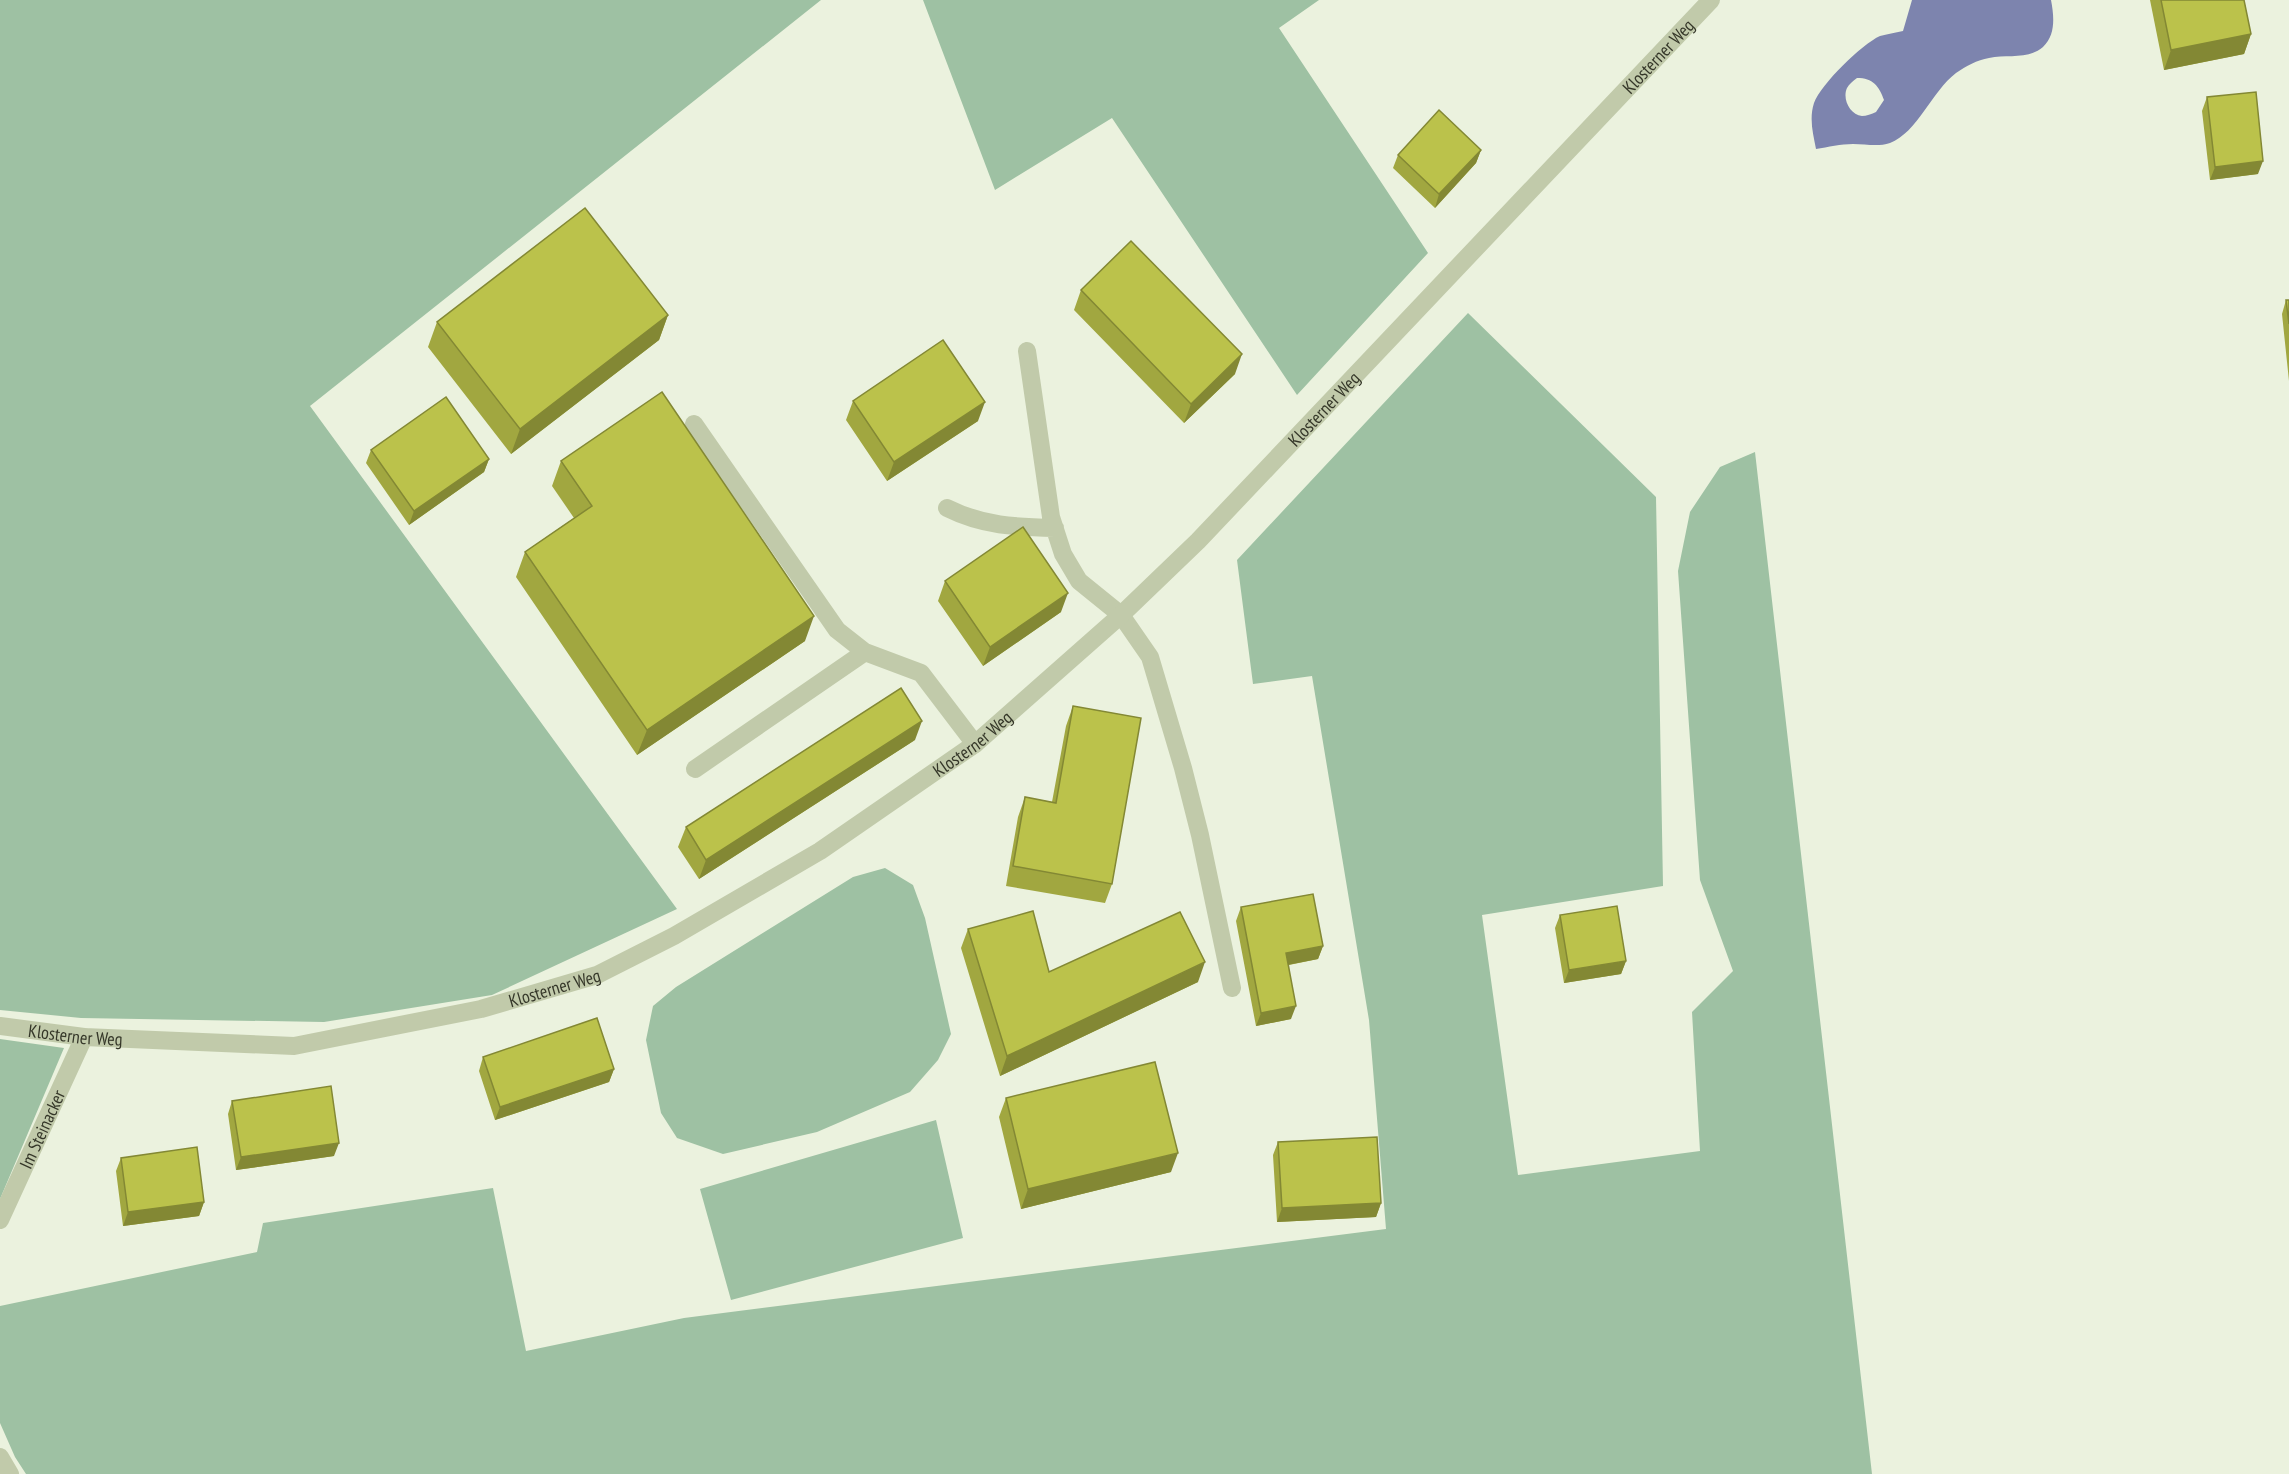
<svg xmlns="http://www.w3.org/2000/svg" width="2289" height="1474" viewBox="0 0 2289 1474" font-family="'PT Sans Narrow',sans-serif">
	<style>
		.green { fill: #9ec1a3 }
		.water { fill: #7d84ae; fill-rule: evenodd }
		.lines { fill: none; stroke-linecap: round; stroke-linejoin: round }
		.lane { stroke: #c1caaa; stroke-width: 18 }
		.street { stroke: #c1caaa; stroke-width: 18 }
		.wall { fill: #a1a740 }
		.shaded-wall { fill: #838834 }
		.building { fill: #bbc24b; stroke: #838834; stroke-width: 1.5 }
		.labels { text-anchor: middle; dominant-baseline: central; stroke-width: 6; stroke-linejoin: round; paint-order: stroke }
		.street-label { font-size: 18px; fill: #353729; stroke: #f4f9ea }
	</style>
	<rect width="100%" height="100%" fill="#ebf2de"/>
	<!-- green -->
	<path class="green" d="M 0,0 L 821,0 L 310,406 L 677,909 L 492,995 L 324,1022 L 81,1018 L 0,1010 Z
		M 923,0 L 1319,0 L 1279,28 L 1428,253 L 1297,395 L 1112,118 L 995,190 Z
		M 1468,313 L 1656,497 L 1663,886 L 1482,915 L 1518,1175 L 1700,1151 L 1692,1012 L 1733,971 L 1700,880 L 1678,571 L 1690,512 L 1720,467 L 1755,452 L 1872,1474 L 26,1474 L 15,1457 L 0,1423 L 0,1306 L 257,1252 L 263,1223 L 493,1188 L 526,1351 L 684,1318 L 1386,1229 L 1369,1020 L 1312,676 L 1253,684 L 1237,560 Z
		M 885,868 L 913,885 L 925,918 L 951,1034 L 938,1060 L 910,1092 L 817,1132 L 723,1154 L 677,1138 L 661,1113 L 646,1040 L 653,1006 L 676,987 L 853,877 Z
		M 0,1039 L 64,1048 L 0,1199 Z
		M 936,1120 L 963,1238 L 731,1300 L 700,1189 Z"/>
	<!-- water -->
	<path class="water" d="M 1912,0 L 2051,0 C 2054,16 2056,35 2043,47 C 2028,60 2007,54 1989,58 C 1977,60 1966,66 1956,73 C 1932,91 1917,133 1890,143 C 1878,147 1866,144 1853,144 C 1841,144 1828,147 1816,149 C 1813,133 1809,119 1814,103 C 1821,84 1862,44 1880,36 C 1887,34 1895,33 1903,31 ZM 1857,78 C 1873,78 1879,86 1884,100 L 1876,112 C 1872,114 1866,116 1862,116 C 1850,115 1842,99 1847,88 C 1849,84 1853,81 1857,78 Z"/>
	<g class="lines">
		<!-- lane -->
		<path class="lane" d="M 1027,351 L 1051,517 L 1063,554 L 1079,581 L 1121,615 L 1150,657 L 1183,768 L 1200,835 L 1232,988
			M 694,424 L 837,630 L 865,652 L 921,673 L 975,744
			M 947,508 C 983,526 1015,527 1055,528
			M 695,769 L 865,652"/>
		<!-- street -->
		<g class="street">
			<path id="s1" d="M 0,1026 L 84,1037 L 294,1046 L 481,1009 L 597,975 L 674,936 L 820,851 L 975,744 L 1121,615 L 1198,541 L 1711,0"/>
			<path id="s2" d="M 0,1220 L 84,1037"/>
			<path d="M 0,1457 L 10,1474"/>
		</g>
	</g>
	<!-- wall -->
	<path class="wall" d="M 2150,0 L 2244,0 L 2251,34 L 2244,54 L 2164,70 Z
		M 2207,97 L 2258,174 L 2210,180 L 2202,111 Z
		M 1481,150 L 1476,163 L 1435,208 L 1393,168 L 1398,155 Z
		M 1081,290 L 1235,374 L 1184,423 L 1074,310 Z
		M 2286,300 L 2289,300 L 2289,381 L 2282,314 Z
		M 668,315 L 659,340 L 511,454 L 428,347 L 437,322 Z
		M 853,401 L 978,421 L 887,481 L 846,420 Z
		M 371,450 L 489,459 L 484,472 L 409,525 L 366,463 Z
		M 561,461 L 805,641 L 637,755 L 516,577 L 525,552 L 574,518 L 552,486 Z
		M 945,581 L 1061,612 L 983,666 L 938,601 Z
		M 1073,706 L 1112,884 L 1105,903 L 1006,886 L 1018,817 L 1025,797 L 1052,802 L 1066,726 Z
		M 915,740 L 699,879 L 678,847 L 686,827 Z
		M 1241,907 L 1323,946 L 1318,959 L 1289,965 L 1291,1019 L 1256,1026 L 1236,921 Z
		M 1560,915 L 1626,961 L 1621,974 L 1564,983 L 1555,928 Z
		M 968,929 L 1049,972 L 1198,982 L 1000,1076 L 961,948 Z
		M 483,1057 L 614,1069 L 609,1082 L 495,1120 L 479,1071 Z
		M 1006,1098 L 1171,1172 L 1021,1209 L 999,1117 Z
		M 232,1101 L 334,1156 L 236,1170 L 228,1114 Z
		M 1278,1142 L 1381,1203 L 1376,1217 L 1277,1222 L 1273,1155 Z
		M 121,1158 L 204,1202 L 199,1216 L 123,1226 L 116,1171 Z"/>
	<!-- shaded-wall -->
	<path class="shaded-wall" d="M 2251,34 L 2244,54 L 2164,70 L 2171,50 Z
		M 1481,150 L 1476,163 L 1435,208 L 1439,194 Z
		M 2263,161 L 2258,174 L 2210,180 L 2215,167 Z
		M 668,315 L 659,340 L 511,454 L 520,429 Z
		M 1242,354 L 1235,374 L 1184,423 L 1191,404 Z
		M 985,402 L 978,421 L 887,481 L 894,462 Z
		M 489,459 L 484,472 L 409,525 L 414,511 Z
		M 1068,593 L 1061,612 L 983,666 L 990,647 Z
		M 814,616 L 805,641 L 637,755 L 647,730 Z
		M 922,721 L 915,740 L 699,879 L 706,860 Z
		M 1323,946 L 1318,959 L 1282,966 L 1286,953 Z
		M 1626,961 L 1621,974 L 1564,983 L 1569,970 Z
		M 1205,962 L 1198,982 L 1000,1076 L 1007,1056 Z
		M 1296,1006 L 1291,1019 L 1256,1026 L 1261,1013 Z
		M 614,1069 L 609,1082 L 495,1120 L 500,1107 Z
		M 339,1143 L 334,1156 L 236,1170 L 241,1157 Z
		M 1178,1153 L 1171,1172 L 1021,1209 L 1028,1189 Z
		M 204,1202 L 199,1216 L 123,1226 L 128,1212 Z
		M 1381,1203 L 1376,1217 L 1277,1222 L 1282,1208 Z"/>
	<!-- building -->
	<path class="building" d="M 2161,0 L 2244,0 L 2251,34 L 2171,50 Z
		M 2256,92 L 2263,161 L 2215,167 L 2207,97 Z
		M 1439,110 L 1481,150 L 1439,194 L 1398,155 Z
		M 585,208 L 668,315 L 520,429 L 437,322 Z
		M 1131,241 L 1242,354 L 1191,404 L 1081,290 Z
		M 2286,300 L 2289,300 L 2289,324 Z
		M 943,340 L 985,402 L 894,462 L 853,401 Z
		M 662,392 L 814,616 L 647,730 L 525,552 L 592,506 L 561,461 Z
		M 446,397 L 489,459 L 414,511 L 371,450 Z
		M 1023,527 L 1068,593 L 990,647 L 945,581 Z
		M 901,688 L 922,721 L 706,860 L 686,827 Z
		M 1073,706 L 1141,718 L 1112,884 L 1013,866 L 1025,797 L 1056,803 Z
		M 1313,894 L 1323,946 L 1286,953 L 1296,1006 L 1261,1013 L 1241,907 Z
		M 1617,906 L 1626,961 L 1569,970 L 1560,915 Z
		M 1033,911 L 1049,972 L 1180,912 L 1205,962 L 1007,1056 L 968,929 Z
		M 597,1018 L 614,1069 L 500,1107 L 483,1057 Z
		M 1155,1062 L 1178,1153 L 1028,1189 L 1006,1098 Z
		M 331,1086 L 339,1143 L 241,1157 L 232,1101 Z
		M 1377,1137 L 1381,1203 L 1282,1208 L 1278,1142 Z
		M 197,1147 L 204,1202 L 128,1212 L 121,1158 Z"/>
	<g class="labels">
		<!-- street labels -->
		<g class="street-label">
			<text stroke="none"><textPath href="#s1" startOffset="2020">Klosterner Weg</textPath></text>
			<text stroke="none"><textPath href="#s1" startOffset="1534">Klosterner Weg</textPath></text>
			<text stroke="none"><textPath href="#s1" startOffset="1048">Klosterner Weg</textPath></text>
			<text stroke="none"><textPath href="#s1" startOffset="562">Klosterner Weg</textPath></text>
			<text stroke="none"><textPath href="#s1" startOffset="76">Klosterner Weg</textPath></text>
			<text stroke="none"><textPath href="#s2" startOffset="100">Im Steinacker</textPath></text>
		</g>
	</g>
</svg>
